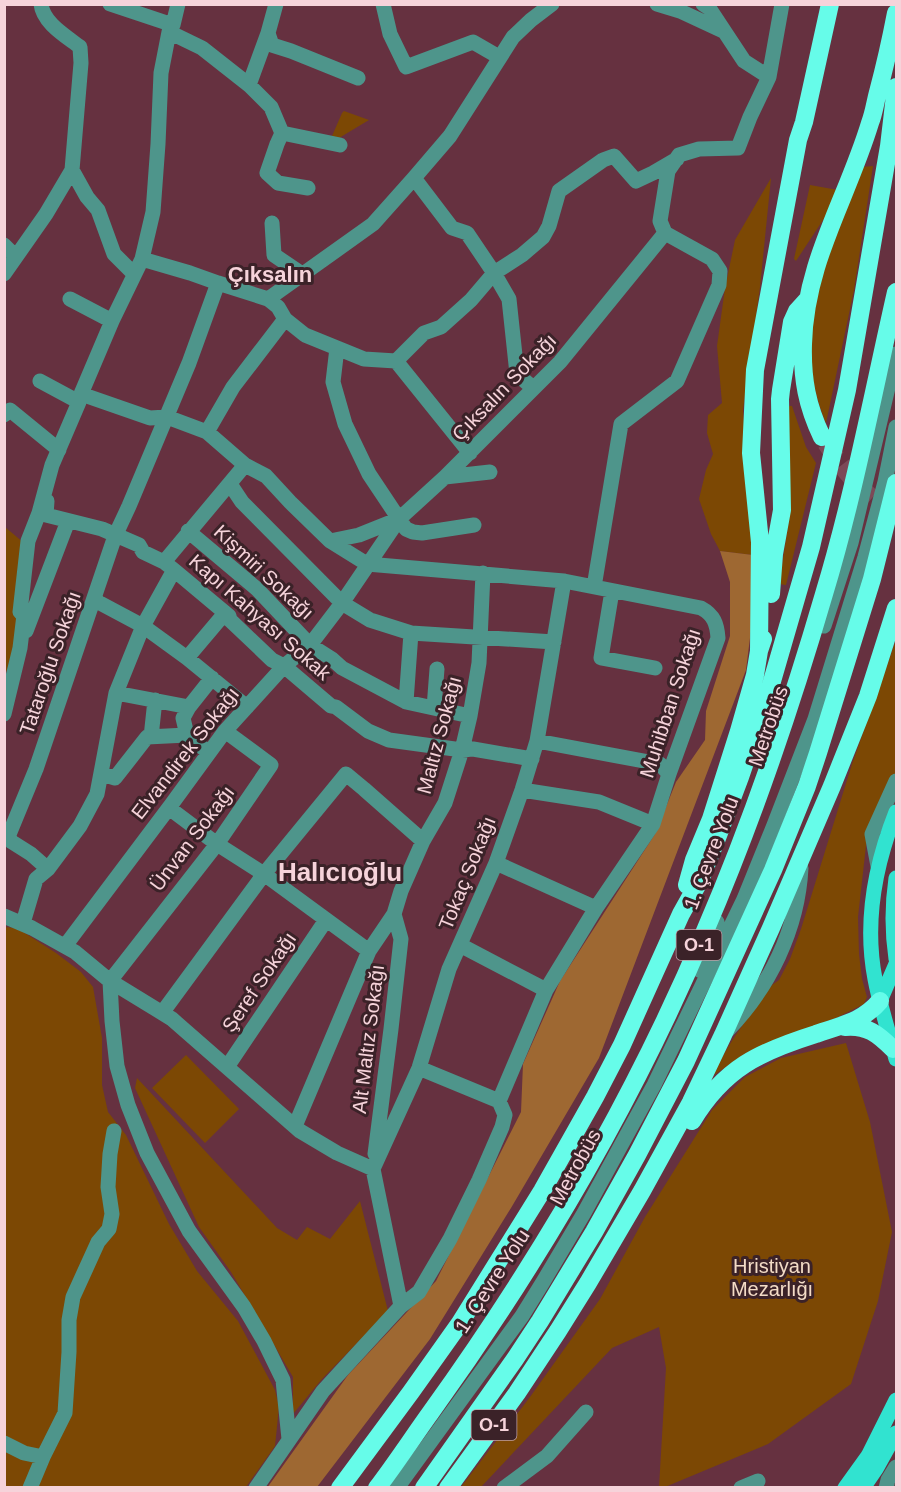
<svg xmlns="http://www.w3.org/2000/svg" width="901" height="1492" viewBox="0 0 901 1492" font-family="Arial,sans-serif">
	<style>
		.green { fill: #7c4804 }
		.forest { fill: #9e6832 }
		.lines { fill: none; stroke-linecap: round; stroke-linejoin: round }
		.highway-tunnel { stroke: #7c4957; stroke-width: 18; stroke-dasharray: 18 9; stroke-linecap: butt }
		.minor { stroke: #4e958b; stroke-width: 15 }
		.major { stroke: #31e3d0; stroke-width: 15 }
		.highway { stroke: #66fce9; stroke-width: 18 }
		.labels { text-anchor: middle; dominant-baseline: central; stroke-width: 6; stroke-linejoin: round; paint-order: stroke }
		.shield { fill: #3b2228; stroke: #be9ea5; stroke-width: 1.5 }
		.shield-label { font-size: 18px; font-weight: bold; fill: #f6d3da }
		.street-label { font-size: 20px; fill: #f6d3da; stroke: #3b2228 }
		.park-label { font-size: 20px; fill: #f3dbc6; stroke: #3b2228 }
		.quarter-label { font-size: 22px; font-weight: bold; fill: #f6d3da; stroke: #3b2228 }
		.district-label { font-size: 26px; font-weight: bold; fill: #f6d3da; stroke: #3b2228 }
	</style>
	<rect width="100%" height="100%" fill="#663140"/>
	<!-- green -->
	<path class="green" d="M 344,111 L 369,120 L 339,138 L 332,136 L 342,113 Z
		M 873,166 L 854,290 L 826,423 C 816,399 810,373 809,347 C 809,338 812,329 813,320 C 820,266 843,217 862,167 Z
		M 771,178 L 760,287 L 743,410 L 753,555 L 720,551 L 711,534 L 699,499 L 706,470 L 713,454 L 707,433 L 708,415 L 722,403 L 717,346 L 725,288 L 735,240 Z
		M 810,185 L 838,190 L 825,217 L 796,261 L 794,259 Z
		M 788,406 L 792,406 L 806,447 L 816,463 L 786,585 L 779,584 L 789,520 Z
		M 5,527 L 24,543 L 19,616 L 12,653 L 5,676 Z
		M 896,640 L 896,774 L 894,776 L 868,828 L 858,917 L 859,954 L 862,979 L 867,997 L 864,1004 L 836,1018 L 777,1039 L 746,1053 L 714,1075 C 728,1041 751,1014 772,985 L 779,980 L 790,959 L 801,929 L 852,764 Z
		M 4,927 L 17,928 L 56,953 L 81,972 L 93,987 L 102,1038 L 102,1085 L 108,1112 L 126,1135 L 169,1224 L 197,1271 L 238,1321 L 275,1390 L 279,1407 L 275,1446 L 246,1487 L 5,1487 Z
		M 846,1043 L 870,1122 L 892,1232 L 878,1301 L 851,1384 L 768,1444 L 665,1487 L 659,1487 L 666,1368 L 659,1327 L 612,1348 L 481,1487 L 461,1487 L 530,1397 L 600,1299 L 645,1217 L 712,1110 L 745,1077 L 781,1058 Z
		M 186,1055 L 239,1109 L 205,1143 L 152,1088 Z
		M 137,1078 L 277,1228 L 297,1240 L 307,1227 L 330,1239 L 360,1201 L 388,1311 L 322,1379 L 293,1414 L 293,1377 L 231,1272 L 199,1227 L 135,1088 Z"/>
	<!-- forest -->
	<path class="forest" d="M 720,551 L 753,555 L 752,622 L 746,670 L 599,1058 L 511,1208 L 430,1339 L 317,1487 L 267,1488 L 348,1375 L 436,1281 L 521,1112 L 523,1064 L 560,981 L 655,834 L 676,782 L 705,740 L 706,711 L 730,636 L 730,582 Z"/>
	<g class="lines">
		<!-- highway-tunnel -->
		<path class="highway-tunnel" d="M 826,443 C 844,471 863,494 891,512"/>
		<!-- minor -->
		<path class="minor" d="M 110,4 L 173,25 L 178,4
			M 276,4 L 268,33 L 272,45 L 291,51 L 358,78
			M 383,4 L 390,34 L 406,67 L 473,42 L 499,57
			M 657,4 L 680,11 L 723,31
			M 169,32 L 202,48 L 249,85 L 271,107 L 282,133 L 277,144 L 267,173 L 278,183 L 308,188
			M 769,77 L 782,4
			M 249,85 L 268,33
			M 282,133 L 340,145
			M 72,170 L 87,197 L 98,210 L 114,254 L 134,274
			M 414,178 L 452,228 L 467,233 L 494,273 L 509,299 L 517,374 L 533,388
			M 272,223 L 274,255 L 302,274
			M 665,233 L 660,221 L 668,171 L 679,155 L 699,149 L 738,148 L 750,117 L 769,77 L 744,61 L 709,8 L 703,4
			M 4,245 L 16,257
			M 142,259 L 190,273 L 218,283 L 268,299 L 278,307 L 285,319 L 305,335 L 364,359 L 396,361
			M 4,274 L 46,214 L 72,170 L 81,63 L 80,47 C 66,36 43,23 41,4
			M 70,299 L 112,321
			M 268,299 L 373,224 L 414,178 L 450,136 L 513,37 L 531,20 L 552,4
			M 337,348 L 333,382 L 345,424 L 369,474 L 399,519 L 406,529 L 413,532 L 422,533 L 474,525
			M 396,361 L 424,333 L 441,327 L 471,300 L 494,273 L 522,255 L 543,237 L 549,226 L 559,191 L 603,160 L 614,156 L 636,181 L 653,173 L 677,159
			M 396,361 L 470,453
			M 40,381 L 79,402
			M 81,394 L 150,418 L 167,417 L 207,432 L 245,465 L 266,476 L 290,502 L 330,541 L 367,564 L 564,581 L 701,608 C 714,615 717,624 718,638 L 669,774 L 653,824 L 596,908 L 546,990 L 499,1101
			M 4,415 L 10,410 L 59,450
			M 207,432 L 233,387 L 285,319
			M 445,477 L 490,472
			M 230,484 L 242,502 L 342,603 L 370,620 L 411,633 L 554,642
			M 47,501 L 46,515 L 102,529 L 139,545 L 143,552 L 164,562 L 174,570 L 229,616 L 230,620 L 272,660 L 284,666 L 331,706 L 336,707 L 368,731 L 389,740 L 462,750 L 473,749 L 532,759
			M 188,531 L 257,589 L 310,645 L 332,659 L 342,668 L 406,702 L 470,716
			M 330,541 L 359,535 L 399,519
			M 164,562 L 245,465
			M 594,587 L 621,424 L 677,381 L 719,285 L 720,271 L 712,259 L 665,233
			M 612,591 L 601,658 L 655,668
			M 95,598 L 98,602 L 143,626 L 187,658 L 247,707
			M 824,626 L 851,543 L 896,354
			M 26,631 L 68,521
			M 187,658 L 225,613
			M 116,693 L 189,707
			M 406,702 L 411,633
			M 434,708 L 437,669
			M 4,714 L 20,648 L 24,615 L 20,612 L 28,541 L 39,513 L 52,465 L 79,402 L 81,394 L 112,321 L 142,259 L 153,212 L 158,144 L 161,73 L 169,32 L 173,25
			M 187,735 L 183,718 L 189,707 L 212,678
			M 151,737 L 155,700
			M 537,741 L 660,764 L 669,774
			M 102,774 L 115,778 L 147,737 L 187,735 L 209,753
			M 522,790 L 599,802 L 653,824
			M 169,808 L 217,844 L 264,874 L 369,951
			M 4,835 L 8,837 L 12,842 L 31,854 L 48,869
			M 8,837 L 36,769 L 115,536 L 129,506 L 189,363 L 218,283
			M 496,863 L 596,908
			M 878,866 L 872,834 L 896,781
			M 4,916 L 32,928 L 75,952 L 110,981 L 172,1019 L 300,1131 L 337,1153 L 373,1169 L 401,1306 L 323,1391 L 256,1488
			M 23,923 L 36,879 L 48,869 L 80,826 L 97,794 L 116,693 L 143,626 L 174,570
			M 460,945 L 546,990
			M 65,946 L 171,805 L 225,731 L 284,666 L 310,645 L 342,603 L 399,519 L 445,477 L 560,362 L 665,233
			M 699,970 L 717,922
			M 110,981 L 112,1021 L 117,1066 L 128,1105 L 147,1153 L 189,1231 L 244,1307 L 264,1341 L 283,1380 L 289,1439
			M 110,981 L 217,844 L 271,765 L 225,731
			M 162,1013 L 264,874 L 346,774 L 364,789 L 423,841
			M 727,1031 C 769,988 798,929 801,868
			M 227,1067 L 326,920
			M 419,1068 L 499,1101
			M 295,1126 L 369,951 L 394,914 L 401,891 L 423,841 L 445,803 L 462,750 L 470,716 L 479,663 L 483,573
			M 375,1154 L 391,1029 L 401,939 L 394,914
			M 373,1169 L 419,1068 L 449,969 L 496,863 L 522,790 L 537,741 L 564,581
			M 401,1306 L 419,1292 L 450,1239 L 479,1180 L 502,1127 L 505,1115 L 499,1101
			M 4,1443 L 24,1453 L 43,1457
			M 30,1488 L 43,1457 L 65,1413 L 69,1352 L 69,1320 L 73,1297 L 98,1242 L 109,1229 L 112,1214 L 108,1187 L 110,1154 L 114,1131
			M 397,1488 L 522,1316 L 543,1282 L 584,1213 L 654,1085 L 744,899 L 774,825 L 815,719 L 865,557 L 885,482 L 896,427
			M 504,1488 L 547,1456 L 586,1412
			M 741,1488 L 758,1481
			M 886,1488 L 888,1480 L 896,1467"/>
		<!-- major -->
		<path class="major" d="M 896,812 C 875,865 864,922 875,979 C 880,1006 889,1033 896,1059
			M 896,878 C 892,905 892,932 896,959
			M 880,1001 L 896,964
			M 845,1488 L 868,1456 L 896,1400
			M 863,1488 L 876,1469 L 896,1433"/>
		<!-- highway -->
		<path class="highway" d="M 822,437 C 807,406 802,379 803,344 C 805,262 847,199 870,123 C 874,113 875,103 878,92 C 885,66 891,39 896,13
			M 771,594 L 774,554 L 782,510 L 780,399 L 781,390 L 792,322 L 797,311 L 807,300
			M 759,651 L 760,542 L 751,453 L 755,370 L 798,140 L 804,122 L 830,4
			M 687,885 L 694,860 L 711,819 L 739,731 L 755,675 L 759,651 L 763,639
			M 845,1027 C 867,1025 878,1034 893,1049
			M 692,1121 C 724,1068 759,1052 816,1034 C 841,1025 861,1023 880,1001
			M 340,1488 L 411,1392 L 460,1323 L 542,1191 L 595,1097 L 622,1045 L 681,914 L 700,880 L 717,838 L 740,777 L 768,695 L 811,547 L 847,390 L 889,146 L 896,87
			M 377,1488 C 396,1463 413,1437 431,1412 C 538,1263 634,1100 705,931 C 752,822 791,707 824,594 C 854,495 873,393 896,292
			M 424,1488 L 515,1359 L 540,1321 L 594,1232 L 637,1155 L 686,1061 L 773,870 L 807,786 L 818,753 L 872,579 L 896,483
			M 448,1488 L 517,1393 L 558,1331 L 588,1283 L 642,1191 L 691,1102 L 723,1035 L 771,928 L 832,786 L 868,696 L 896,608"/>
	</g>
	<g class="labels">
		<!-- shield labels -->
		<g class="shield">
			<rect x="676.5" y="930" width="45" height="30" rx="4.5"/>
			<rect x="471.5" y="1410" width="45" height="30" rx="4.5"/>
		</g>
		<g class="shield-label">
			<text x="699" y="945">O-1</text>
			<text x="494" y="1425">O-1</text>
		</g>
		<!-- street labels -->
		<g class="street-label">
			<text transform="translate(504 387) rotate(-46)">Çıksalın Sokağı</text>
			<text transform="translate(264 572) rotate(43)">Kişmiri Sokağı</text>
			<text transform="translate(260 617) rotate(41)">Kapı Kahyası Sokak</text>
			<text transform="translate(50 663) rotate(-71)">Tataroğlu Sokağı</text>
			<text transform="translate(670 703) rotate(-72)">Muhibban Sokağı</text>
			<text transform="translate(768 726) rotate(-71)">Metrobüs</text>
			<text transform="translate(439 735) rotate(-75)">Maltız Sokağı</text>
			<text transform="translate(185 753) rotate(-52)">Elvandirek Sokağı</text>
			<text transform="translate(192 838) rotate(-53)">Ünvan Sokağı</text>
			<text transform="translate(711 853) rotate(-69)">1. Çevre Yolu</text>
			<text transform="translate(467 873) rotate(-68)">Tokaç Sokağı</text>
			<text transform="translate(259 982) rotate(-56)">Şeref Sokağı</text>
			<text transform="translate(368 1039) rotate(-83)">Alt Maltız Sokağı</text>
			<text transform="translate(575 1167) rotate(-61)">Metrobüs</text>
			<text transform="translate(492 1281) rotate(-57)">1. Çevre Yolu</text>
		</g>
		<!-- park labels -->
		<g class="park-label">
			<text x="772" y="1266">Hristiyan<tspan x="772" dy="23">Mezarlığı</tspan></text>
		</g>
		<!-- quarter labels -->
		<g class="quarter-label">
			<text x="270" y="274">Çıksalın</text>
		</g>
		<!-- district labels -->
		<g class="district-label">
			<text x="340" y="872">Halıcıoğlu</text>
		</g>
	</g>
	<!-- border -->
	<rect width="901" height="1492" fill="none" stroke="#f6d3da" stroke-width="12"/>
</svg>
